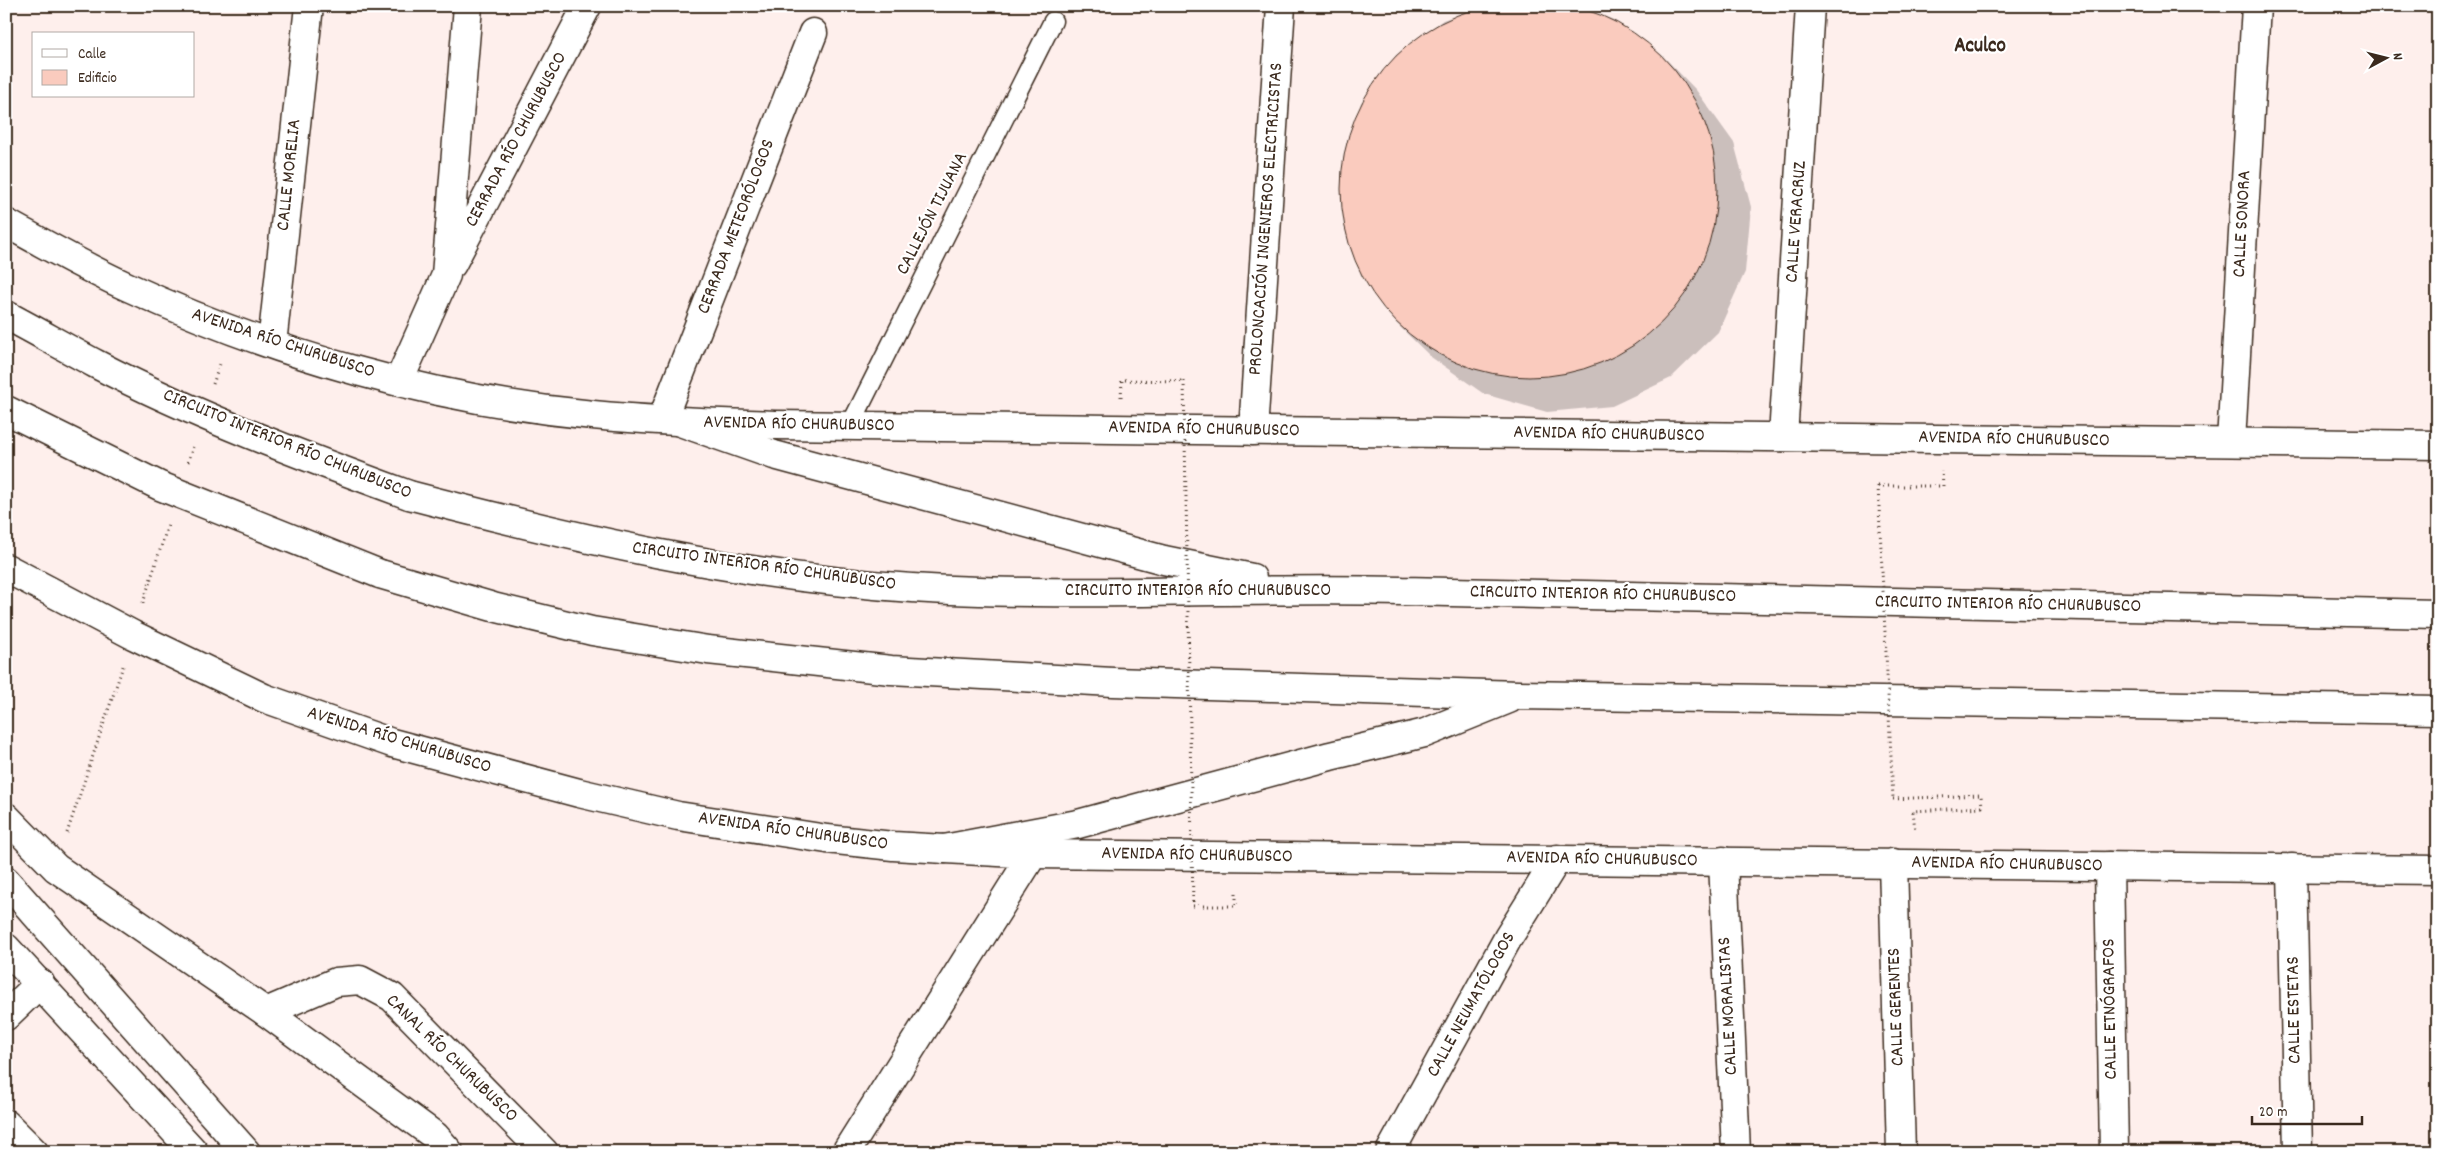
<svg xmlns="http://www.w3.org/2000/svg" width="2444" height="1158" viewBox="0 0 2444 1158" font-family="Dekko,sans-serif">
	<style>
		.shadow { fill: #0003 }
		.building { fill: #facbbe; stroke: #3b2a1e }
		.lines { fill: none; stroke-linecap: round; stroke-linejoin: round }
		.service-casing { stroke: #3b2a1e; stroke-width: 21 }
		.minor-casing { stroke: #3b2a1e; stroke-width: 31 }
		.tertiary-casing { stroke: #3b2a1e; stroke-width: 31 }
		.secondary-casing { stroke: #3b2a1e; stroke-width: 31 }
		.primary-casing { stroke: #3b2a1e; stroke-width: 31 }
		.motorway-casing { stroke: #3b2a1e; stroke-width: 31 }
		.path { stroke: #3b2a1e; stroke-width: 3; stroke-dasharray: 1 4; stroke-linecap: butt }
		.service { stroke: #fff; stroke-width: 18 }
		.minor { stroke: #fff; stroke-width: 28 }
		.tertiary { stroke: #fff; stroke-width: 28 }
		.secondary { stroke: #fff; stroke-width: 28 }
		.primary { stroke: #fff; stroke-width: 28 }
		.motorway { stroke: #fff; stroke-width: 28 }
		.motorway-bridge-casing { stroke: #3b2a1e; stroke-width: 31; stroke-linecap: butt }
		.path-bridge { stroke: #3b2a1e; stroke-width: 3; stroke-dasharray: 1 4; stroke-linecap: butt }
		.motorway-bridge { stroke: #fff; stroke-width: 28 }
		.labels { text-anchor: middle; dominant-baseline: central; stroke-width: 4.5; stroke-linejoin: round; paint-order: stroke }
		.street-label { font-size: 19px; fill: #3b2a1e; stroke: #fff }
		.quarter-label { font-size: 21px; font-weight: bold; fill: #3b2a1e; stroke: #fff }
	</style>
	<rect width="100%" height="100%" fill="#feefec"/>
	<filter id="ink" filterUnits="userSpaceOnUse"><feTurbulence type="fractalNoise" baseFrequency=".02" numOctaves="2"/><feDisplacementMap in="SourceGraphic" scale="10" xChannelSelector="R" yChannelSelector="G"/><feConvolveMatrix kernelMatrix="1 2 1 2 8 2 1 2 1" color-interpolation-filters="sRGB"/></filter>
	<g filter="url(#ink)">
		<!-- shadow -->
		<path class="shadow" d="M 1485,6 L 1572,6 L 1614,20 L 1662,55 L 1696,90 L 1734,143 L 1751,207 L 1745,272 L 1718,332 L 1671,378 L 1612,406 L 1547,412 L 1484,394 L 1431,357 L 1396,323 L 1361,275 L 1343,218 L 1343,159 L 1361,103 L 1396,55 L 1443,20 Z"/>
		<!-- building -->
		<path class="building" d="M1341 189a188 188 0 1 1 376 0a188 188 0 1 1-376 0Z"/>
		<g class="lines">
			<!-- service casing -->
			<g class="service-casing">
				<path id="service" d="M 850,426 L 1053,21"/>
			</g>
			<!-- minor casing -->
			<g class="minor-casing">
				<path id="minor" d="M 452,264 L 587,6
					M 272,344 L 309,6
					M 399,381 L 446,275 L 468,6
					M 662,420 L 813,33
					M 1253,431 L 1281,6
					M 1783,437 L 1810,6
					M 2231,442 L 2256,6
					M 1723,861 L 1736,1152
					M 1893,863 L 1901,1152
					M 2109,866 L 2114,1152
					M 2292,868 L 2298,1152
					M 6,1016 L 40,983
					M 6,1124 L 34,1152
					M 846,1152 L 1033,854
					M 1390,1152 L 1508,938 L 1557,859"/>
			</g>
			<!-- tertiary casing -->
			<g class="tertiary-casing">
				<path id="tertiary" d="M 266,1012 L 336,982 L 360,980 L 392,997 L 544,1152"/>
			</g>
			<!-- secondary casing -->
			<g class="secondary-casing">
				<path id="secondary" d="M 6,223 C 46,245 86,268 128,287 C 274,354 433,400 593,415 C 654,421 714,423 775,425 L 2438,445
					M 6,568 L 133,635 L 264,698 L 392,743 L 579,793 L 678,816 L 827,839 L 893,846 L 1033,854 L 2438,870"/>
			</g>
			<!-- primary casing -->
			<g class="primary-casing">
				<path id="primary" d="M 6,817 L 56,868 L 266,1012 L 435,1136 L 449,1152
					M 6,948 L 194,1152"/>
			</g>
			<!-- motorway casing -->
			<g class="motorway-casing">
				<path id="motorway" d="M 680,422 L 774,455 L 1164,560 L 1252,578
					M 409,495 C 574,538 741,577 912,588 C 1075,598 1240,587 1403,591 C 1748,599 2093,607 2438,614
					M 380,574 L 493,607 L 592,631 L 708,650 L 891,670 L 1113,682 L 1518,695 L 2438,710
					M 944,849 L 1078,824 L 1330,756 L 1425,733 L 1509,699
					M 6,881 L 246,1152"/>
			</g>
			<!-- path -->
			<path class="path" d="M 213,384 L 221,361
				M 1121,397 L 1122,380 L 1184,381
				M 188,462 L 193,447
				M 1878,486 L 1943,486 L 1942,471
				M 143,603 L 168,525
				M 1893,799 L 1981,795 L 1982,807 L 1913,811 L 1915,830
				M 67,833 L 123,666
				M 1193,906 L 1236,906 L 1236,890"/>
			<!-- service -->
			<use href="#service" class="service"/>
			<!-- minor -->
			<use href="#minor" class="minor"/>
			<!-- tertiary -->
			<use href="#tertiary" class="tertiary"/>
			<!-- secondary -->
			<use href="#secondary" class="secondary"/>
			<!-- primary -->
			<use href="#primary" class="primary"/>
			<!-- motorway -->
			<use href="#motorway" class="motorway"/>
			<!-- motorway-bridge casing -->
			<g class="motorway-bridge-casing">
				<path id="motorway-bridge" d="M 6,315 C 36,331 66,348 96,364 C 196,416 303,456 409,495
					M 6,410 L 160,486 L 380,574"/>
			</g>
			<!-- path-bridge -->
			<path class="path-bridge" d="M 1184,381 L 1193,906
				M 1878,486 L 1893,799"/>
			<!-- motorway-bridge -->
			<use href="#motorway-bridge" class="motorway-bridge"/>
		</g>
	</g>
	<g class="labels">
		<!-- street labels -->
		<g class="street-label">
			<text transform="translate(517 140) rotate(-62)">CERRADA RÍO CHURUBUSCO</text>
			<text transform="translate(290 175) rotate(-84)">CALLE MORELIA</text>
			<text transform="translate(933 214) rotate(-63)">CALLEJÓN TIJUANA</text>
			<text transform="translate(1267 219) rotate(-86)">PROLONCACIÓN INGENIEROS ELECTRICISTAS</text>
			<text transform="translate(1797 222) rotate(-86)">CALLE VERACRUZ</text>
			<text transform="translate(2243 224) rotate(-87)">CALLE SONORA</text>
			<text transform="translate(737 227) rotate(-69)">CERRADA METEORÓLOGOS</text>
			<text transform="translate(283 344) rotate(18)">AVENIDA RÍO CHURUBUSCO</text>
			<text transform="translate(799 425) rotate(1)">AVENIDA RÍO CHURUBUSCO</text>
			<text transform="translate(1204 430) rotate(1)">AVENIDA RÍO CHURUBUSCO</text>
			<text transform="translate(1609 435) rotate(1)">AVENIDA RÍO CHURUBUSCO</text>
			<text transform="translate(2014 440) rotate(1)">AVENIDA RÍO CHURUBUSCO</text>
			<text transform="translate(287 445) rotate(22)">CIRCUITO INTERIOR RÍO CHURUBUSCO</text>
			<text transform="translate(764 567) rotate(8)">CIRCUITO INTERIOR RÍO CHURUBUSCO</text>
			<text x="1198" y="591">CIRCUITO INTERIOR RÍO CHURUBUSCO</text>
			<text transform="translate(1603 595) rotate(1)">CIRCUITO INTERIOR RÍO CHURUBUSCO</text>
			<text transform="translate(2008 605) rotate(1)">CIRCUITO INTERIOR RÍO CHURUBUSCO</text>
			<text transform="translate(399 741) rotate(17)">AVENIDA RÍO CHURUBUSCO</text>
			<text transform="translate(793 832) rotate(8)">AVENIDA RÍO CHURUBUSCO</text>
			<text transform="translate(1197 856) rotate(1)">AVENIDA RÍO CHURUBUSCO</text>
			<text transform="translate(1602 860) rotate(1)">AVENIDA RÍO CHURUBUSCO</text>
			<text transform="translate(2007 865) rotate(1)">AVENIDA RÍO CHURUBUSCO</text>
			<text transform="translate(1472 1005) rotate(-61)">CALLE NEUMATÓLOGOS</text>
			<text transform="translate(1729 1006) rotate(-93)">CALLE MORALISTAS</text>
			<text transform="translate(1897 1007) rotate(-92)">CALLE GERENTES</text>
			<text transform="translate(2111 1009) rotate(-91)">CALLE ETNÓGRAFOS</text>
			<text transform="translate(2295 1010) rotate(-91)">CALLE ESTETAS</text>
			<text transform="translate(451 1059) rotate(44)">CANAL RÍO CHURUBUSCO</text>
		</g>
		<!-- quarter labels -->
		<g class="quarter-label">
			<text x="1980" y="47">Aculco</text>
		</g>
	</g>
	<!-- margin -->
	<rect width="2444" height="1158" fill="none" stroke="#fff" stroke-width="25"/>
	<rect x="12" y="12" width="2419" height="1133" fill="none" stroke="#3b2a1e" stroke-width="2" filter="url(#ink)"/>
	<!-- legend -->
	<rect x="32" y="32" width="162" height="65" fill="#ffffff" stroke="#b1aaa5"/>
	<rect x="42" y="49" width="25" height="8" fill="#ffffff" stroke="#b1aaa5"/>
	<text x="78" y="58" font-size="15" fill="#3b2a1e">Calle</text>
	<rect x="42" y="70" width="25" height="15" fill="#facbbe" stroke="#b1aaa5"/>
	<text x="78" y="82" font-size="15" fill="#3b2a1e">Edificio</text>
	<!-- north arrow -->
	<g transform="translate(2386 58) rotate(83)" stroke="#ffffff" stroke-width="4" paint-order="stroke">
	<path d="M0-4L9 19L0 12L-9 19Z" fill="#3b2a1e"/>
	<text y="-8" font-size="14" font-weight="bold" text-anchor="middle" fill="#3b2a1e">N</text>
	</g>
	<!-- scale -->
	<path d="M2252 1116v8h110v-8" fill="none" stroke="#3b2a1e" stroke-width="2.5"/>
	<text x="2259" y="1116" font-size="15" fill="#3b2a1e" stroke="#ffffff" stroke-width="4" paint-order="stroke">20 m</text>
</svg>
